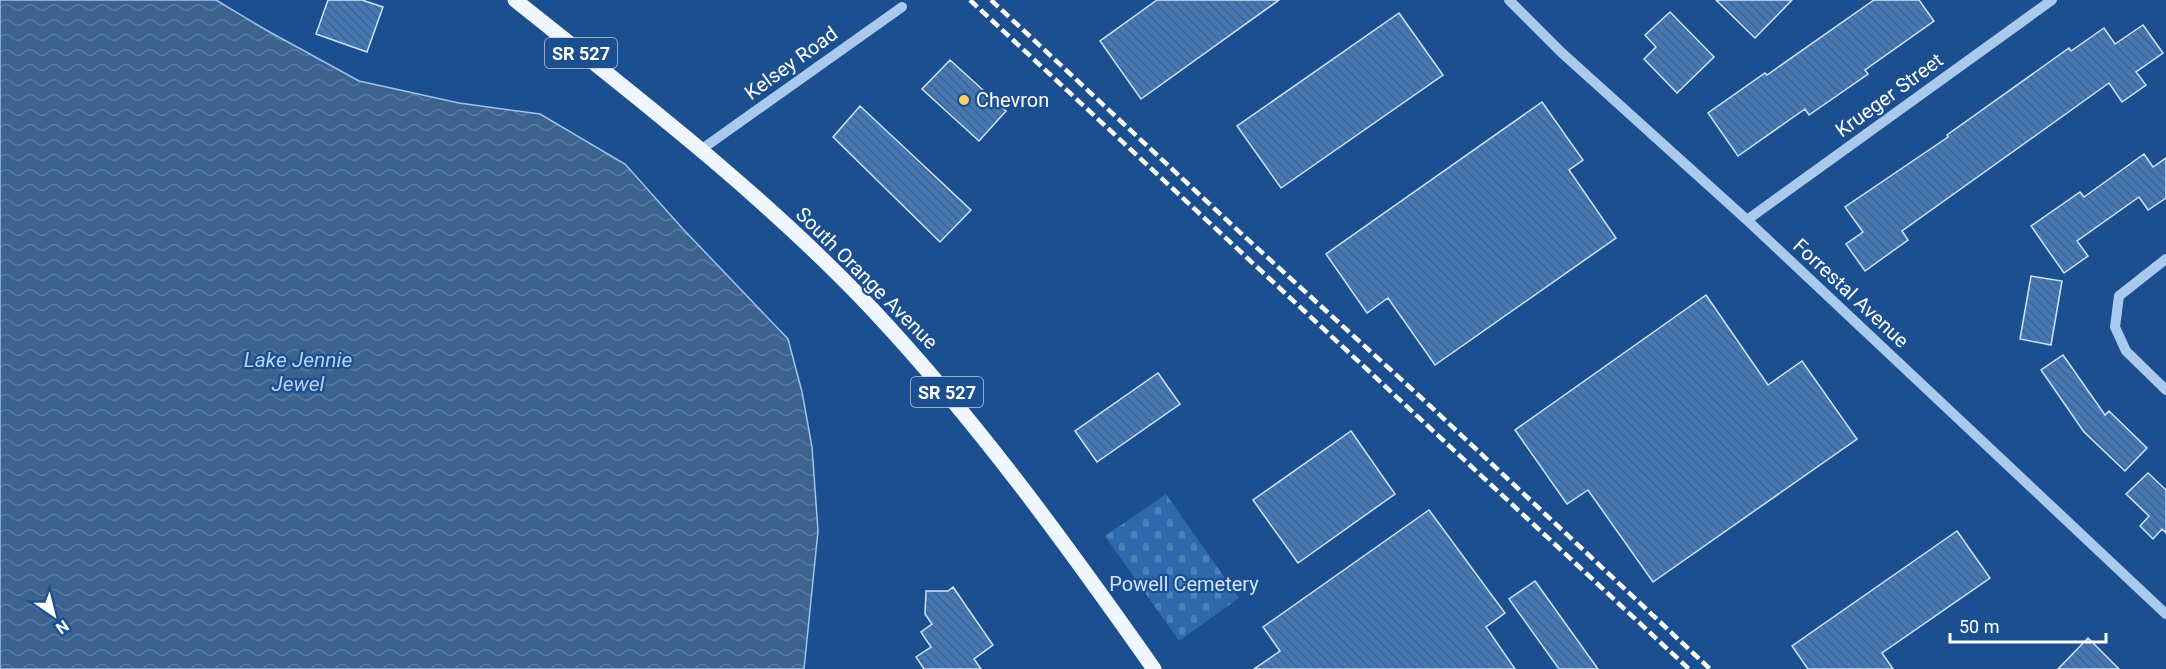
<svg xmlns="http://www.w3.org/2000/svg" width="2166" height="669" viewBox="0 0 2166 669" font-family="Roboto,sans-serif">
	<style>
		.cemetery { fill: url(#cemetery-stones) }
		.water { fill: url(#water-waves); stroke: #9cc4f0; stroke-width: 1.5 }
		.building { fill: url(#building-back-hatch); stroke: #cfe3fa; stroke-width: 1.5 }
		.lines { fill: none; stroke-linecap: round; stroke-linejoin: round }
		.minor { stroke: #a9c9ee; stroke-width: 10 }
		.major { stroke: #f0f6ff; stroke-width: 15 }
		.rail { stroke: #fff; stroke-width: 4.5; stroke-dasharray: 10 4.5; stroke-linecap: butt }
		.poi-dot { fill: #ffd166; stroke: #1b4f8f; stroke-width: 2 }
		.labels { text-anchor: middle; dominant-baseline: central; stroke-width: 4.5; stroke-linejoin: round; paint-order: stroke }
		.shield { fill: #1b4f8f; stroke: #bbcadd; stroke-width: 1.5 }
		.shield-label { font-size: 18px; font-weight: bold; fill: #fff }
		.street-label { font-size: 20px; fill: #fff; stroke: #1b4f8f }
		.poi-label { font-size: 20px; fill: #fff; stroke: #1b4f8f; text-anchor: start }
		.park-label { font-size: 20px; fill: #cfe3fa; stroke: #1b4f8f }
		.water-label { font-size: 21px; font-style: italic; fill: #b5d3f5; stroke: #1b4f8f }
	</style>
	<defs>
		<pattern id="cemetery-stones" width="16" height="16" patternUnits="userSpaceOnUse" patternTransform="scale(1.5)"><rect width="16" height="16" fill="#2e69ad"/><path d="M2 7V4a2 2 0 0 1 4 0v3zM10 15v-3a2 2 0 0 1 4 0v3z" fill="#4d80b9"/></pattern>
		<pattern id="water-waves" width="16" height="10" patternUnits="userSpaceOnUse" patternTransform="scale(1.5)"><rect width="16" height="10" fill="#3c6290"/><path d="M0 5q4-4 8 0t8 0" fill="none" stroke="#597aa1"/></pattern>
		<pattern id="building-back-hatch" width="6" height="6" patternUnits="userSpaceOnUse" patternTransform="scale(1.5)"><rect width="6" height="6" fill="#4478b7"/><path d="M-1 5l2 2M0 0l6 6M5-1l2 2" fill="none" stroke="#486282"/></pattern>
	</defs>
	<rect width="100%" height="100%" fill="#1b4f8f"/>
	<!-- cemetery -->
	<path class="cemetery" d="M 1166,494 L 1239,598 L 1179,641 L 1105,536 Z"/>
	<!-- water -->
	<path class="water" d="M 0,0 L 216,0 L 266,30 L 359,81 L 459,103 L 540,114 L 625,164 L 683,229 L 788,339 L 802,392 L 812,447 L 818,531 L 804,669 L 0,669 Z"/>
	<!-- building -->
	<path class="building" d="M 328,0 L 362,0 L 383,7 L 367,52 L 316,34 Z
		M 1157,0 L 1279,0 L 1141,99 L 1100,41 Z
		M 1716,0 L 1792,0 L 1755,38 Z
		M 1874,0 L 1919,0 L 1934,21 L 1865,70 L 1868,74 L 1809,115 L 1805,109 L 1738,156 L 1708,113 L 1765,73 L 1767,75 Z
		M 1670,12 L 1714,57 L 1677,93 L 1644,59 L 1656,47 L 1645,35 Z
		M 1399,13 L 1443,75 L 1281,188 L 1237,126 Z
		M 2143,25 L 2163,53 L 2136,72 L 2146,85 L 2122,102 L 2109,83 L 1902,231 L 1908,240 L 1865,271 L 1846,244 L 1863,232 L 1845,207 L 1948,137 L 1947,135 L 2069,48 L 2071,51 L 2104,28 L 2115,44 Z
		M 950,60 L 1006,111 L 979,141 L 922,89 Z
		M 1542,102 L 1583,160 L 1569,170 L 1616,238 L 1435,365 L 1388,298 L 1367,313 L 1326,254 Z
		M 860,106 L 971,210 L 940,242 L 833,137 Z
		M 2144,154 L 2153,167 L 2166,158 L 2166,198 L 2148,210 L 2139,197 L 2077,241 L 2088,256 L 2064,273 L 2031,226 L 2080,192 L 2084,197 Z
		M 2031,276 L 2062,281 L 2051,345 L 2020,339 Z
		M 1706,295 L 1768,385 L 1802,361 L 1857,439 L 1653,582 L 1588,490 L 1567,504 L 1515,430 Z
		M 2063,355 L 2105,415 L 2109,411 L 2147,448 L 2125,471 L 2084,432 L 2041,370 Z
		M 1158,373 L 1180,404 L 1097,462 L 1075,431 Z
		M 1351,431 L 1395,494 L 1298,563 L 1253,500 Z
		M 2148,473 L 2166,490 L 2166,533 L 2162,529 L 2153,539 L 2140,526 L 2149,516 L 2126,494 Z
		M 1429,510 L 1505,613 L 1486,627 L 1515,669 L 1254,669 L 1280,651 L 1263,627 Z
		M 1957,531 L 1990,578 L 1882,653 L 1893,669 L 1808,669 L 1792,646 Z
		M 1535,581 L 1598,669 L 1559,669 L 1509,599 Z
		M 953,587 L 993,645 L 974,659 L 981,669 L 924,669 L 916,657 L 931,647 L 921,632 L 932,624 L 925,614 L 926,591 L 948,591 Z
		M 2088,638 L 2119,669 L 2058,669 Z"/>
	<g class="lines">
		<!-- minor -->
		<path class="minor" d="M 1509,0 L 1561,52 L 1747,220 L 2166,614
			M 702,149 L 902,7
			M 1747,220 L 2052,0
			M 2166,259 L 2119,296 L 2115,327 L 2126,351 L 2166,390"/>
		<!-- major -->
		<path class="major" d="M 515,0 C 638,98 763,194 872,309 C 977,421 1066,544 1154,669"/>
		<!-- rail -->
		<path class="rail" d="M 970,0 L 1689,669
			M 991,0 L 1232,225 L 1427,403 L 1710,669"/>
	</g>
	<!-- markers -->
	<circle class="poi-dot" cx="964" cy="100" r="6"/>
	<g class="labels">
		<!-- shield labels -->
		<g class="shield">
			<rect x="545" y="38" width="72" height="30" rx="4.5"/>
			<rect x="911" y="377" width="72" height="30" rx="4.5"/>
		</g>
		<g class="shield-label">
			<text x="581" y="53">SR 527</text>
			<text x="947" y="392">SR 527</text>
		</g>
		<!-- street labels -->
		<g class="street-label">
			<text transform="translate(791 63) rotate(-36)">Kelsey Road</text>
			<text transform="translate(1889 95) rotate(-36)">Krueger Street</text>
			<text transform="translate(867 278) rotate(45)">South Orange Avenue</text>
			<text transform="translate(1851 293) rotate(43)">Forrestal Avenue</text>
		</g>
		<!-- poi labels -->
		<g class="poi-label">
			<text x="976" y="100">Chevron</text>
		</g>
		<!-- park labels -->
		<g class="park-label">
			<text x="1184" y="584">Powell Cemetery</text>
		</g>
		<!-- water labels -->
		<g class="water-label">
			<text x="298" y="360">Lake Jennie<tspan x="298" dy="24">Jewel</tspan></text>
		</g>
	</g>
	<!-- north arrow -->
	<g transform="translate(54 615) rotate(145)" stroke="#1b4f8f" stroke-width="4.5" paint-order="stroke">
	<path d="M0-4.5L10 22L0 15L-10 22Z" fill="#ffffff"/>
	<text y="-9" font-size="16" font-weight="bold" text-anchor="middle" fill="#ffffff">N</text>
	</g>
	<!-- scale -->
	<path d="M1950 633v9h156v-9" fill="none" stroke="#ffffff" stroke-width="3"/>
	<text x="1959" y="633" font-size="18" fill="#ffffff" stroke="#1b4f8f" stroke-width="4.5" paint-order="stroke">50 m</text>
</svg>
